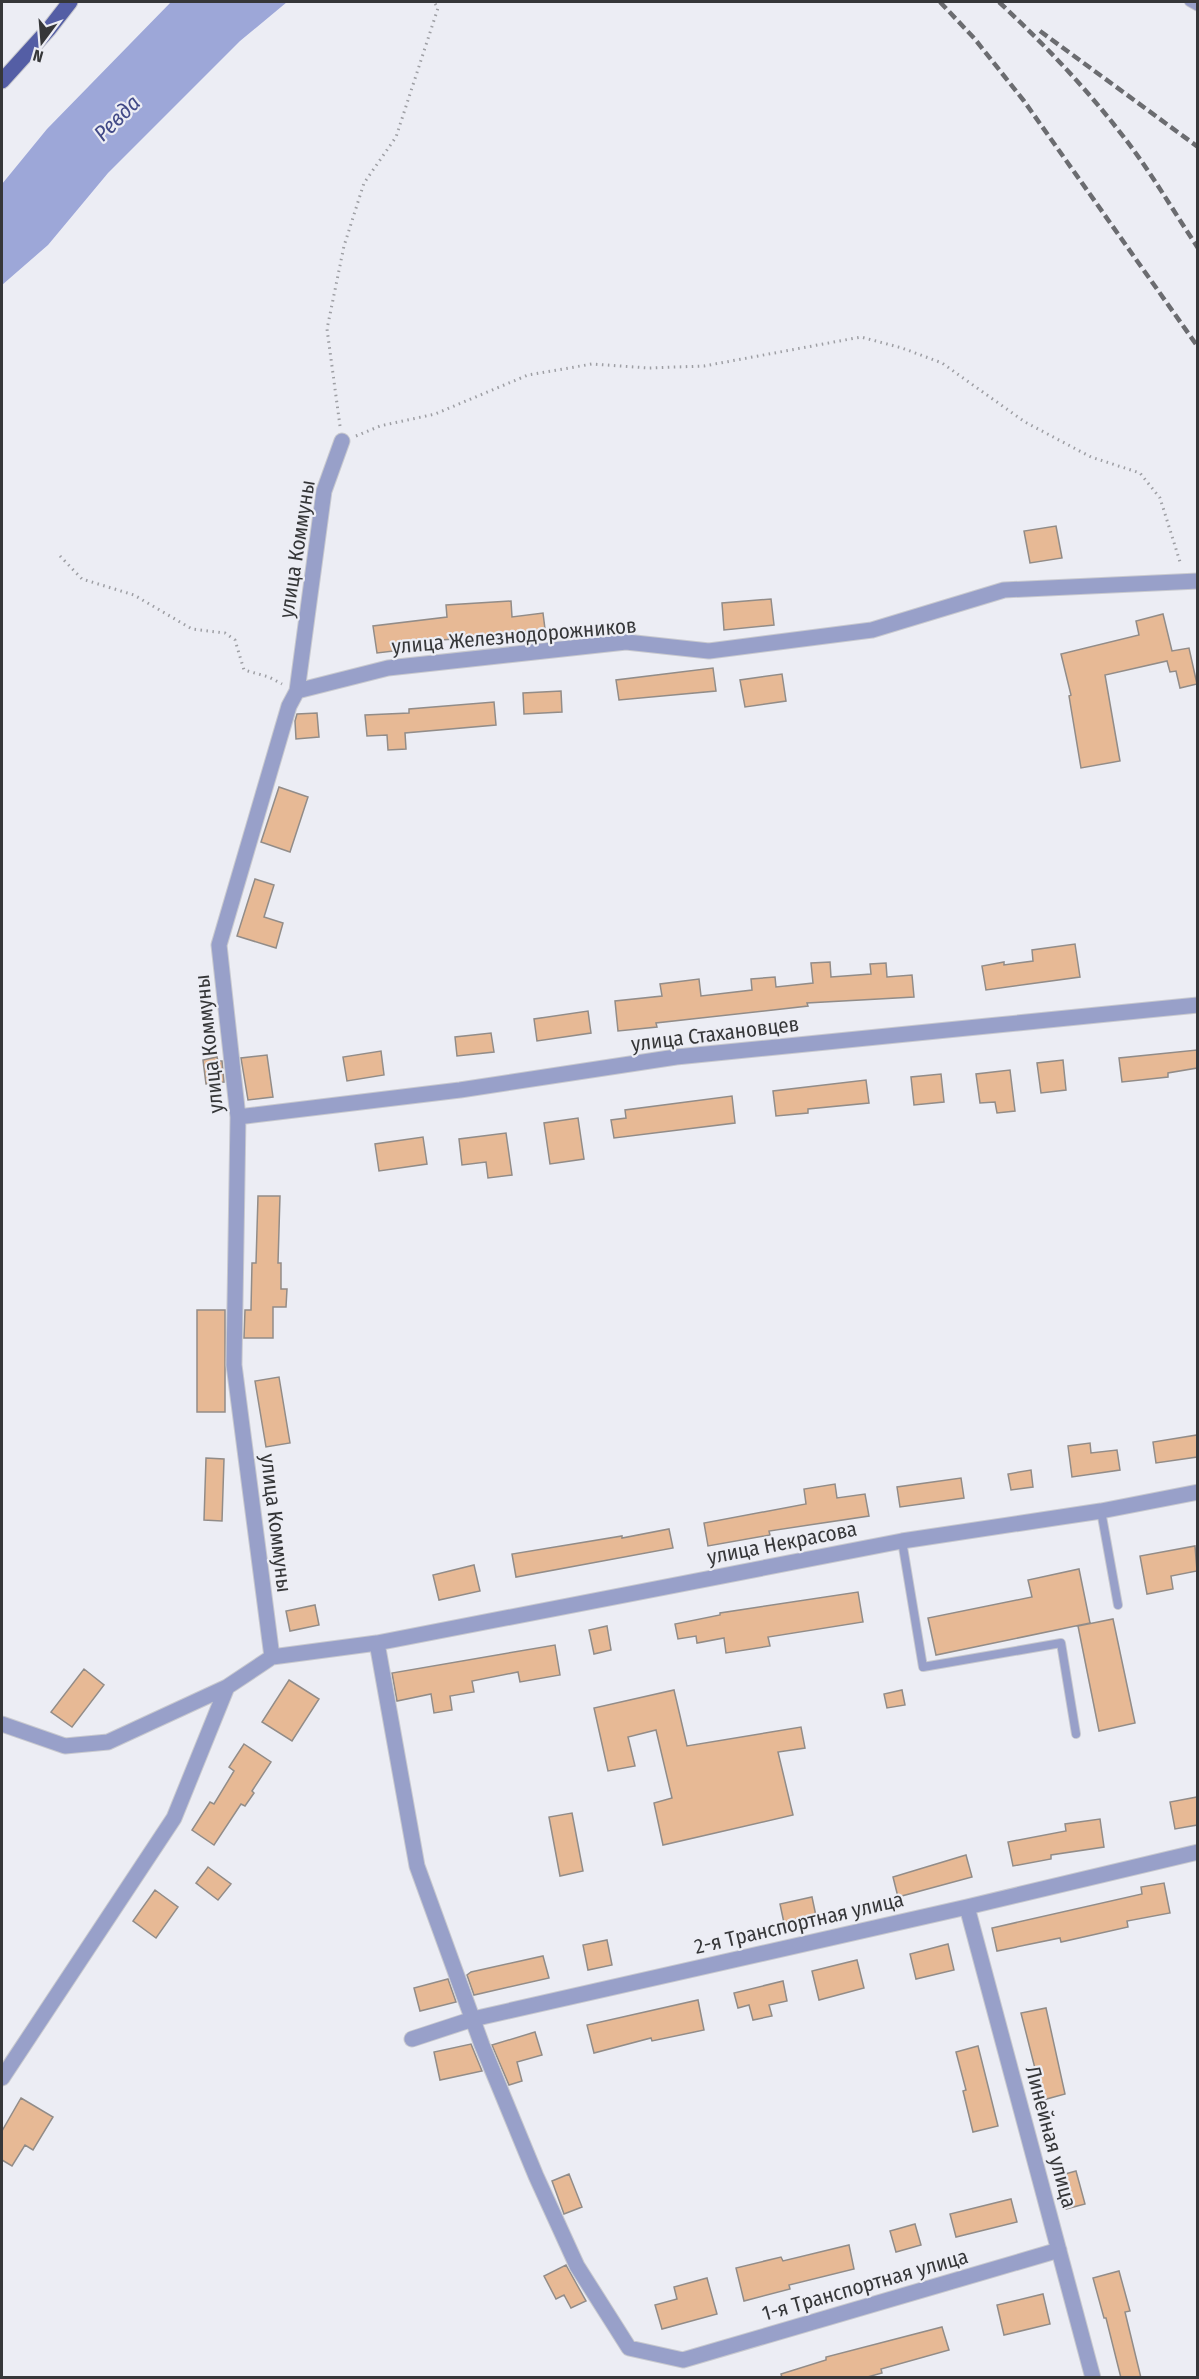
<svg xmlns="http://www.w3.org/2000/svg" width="1199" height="2379" viewBox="0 0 1199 2379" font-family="'Fira Sans Condensed',sans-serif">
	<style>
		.water { fill: #9da7d8 }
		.building { fill: #e7b995; stroke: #928c88; stroke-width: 1.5 }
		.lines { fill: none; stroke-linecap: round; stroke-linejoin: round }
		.service-casing { stroke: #c8c9cf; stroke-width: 10 }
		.minor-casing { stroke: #c8c9cf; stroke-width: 17 }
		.primary-casing { stroke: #c8c9cf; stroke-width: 17 }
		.path { stroke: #9e9fa4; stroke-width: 3; stroke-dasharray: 1.5 4.5; stroke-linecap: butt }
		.service { stroke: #98a0c9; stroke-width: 8 }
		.minor { stroke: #98a0c9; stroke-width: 15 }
		.primary { stroke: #545ea5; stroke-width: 15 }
		.rail { stroke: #6b6c70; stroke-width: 4.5; stroke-dasharray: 9 4.5; stroke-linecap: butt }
		.labels { text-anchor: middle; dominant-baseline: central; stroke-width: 4.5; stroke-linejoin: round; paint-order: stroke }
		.street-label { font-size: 21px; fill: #363739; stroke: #ecedf4 }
		.water-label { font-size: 22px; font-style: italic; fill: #414987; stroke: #ecedf4 }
	</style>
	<rect width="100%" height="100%" fill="#ecedf4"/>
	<!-- water -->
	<path class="water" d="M 171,2 L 287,2 L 240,41 L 108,173 L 48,245 L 2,285 L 2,184 L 47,129 Z"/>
	<!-- building -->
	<path class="building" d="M 1056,526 L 1062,558 L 1030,563 L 1024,531 Z
		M 771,599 L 774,625 L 724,630 L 722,603 Z
		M 511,601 L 512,617 L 543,613 L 545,629 L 513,635 L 426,641 L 427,647 L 377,653 L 373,626 L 447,617 L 446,605 Z
		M 1163,614 L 1172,651 L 1189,648 L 1197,684 L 1180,688 L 1176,671 L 1170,672 L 1167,661 L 1105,675 L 1120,761 L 1081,768 L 1069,696 L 1071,695 L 1061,654 L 1139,635 L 1136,621 Z
		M 713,668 L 716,691 L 619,700 L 616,680 Z
		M 782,674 L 786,701 L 745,707 L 740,680 Z
		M 561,691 L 562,712 L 524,714 L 523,693 Z
		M 494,702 L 496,725 L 405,733 L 406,749 L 388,750 L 387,735 L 367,736 L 365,715 L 409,713 L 409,709 Z
		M 317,713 L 319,737 L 296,739 L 295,721 L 297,714 Z
		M 279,787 L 308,797 L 290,852 L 261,842 Z
		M 255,879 L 274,885 L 264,917 L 283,923 L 276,948 L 237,936 Z
		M 1075,944 L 1080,977 L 986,990 L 982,966 L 1004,962 L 1004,965 L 1033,961 L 1032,950 Z
		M 830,962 L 831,977 L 871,974 L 870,964 L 886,963 L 887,977 L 912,975 L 914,997 L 807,1003 L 808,1006 L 656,1023 L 657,1027 L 618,1031 L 615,1001 L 662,996 L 660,984 L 699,979 L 701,996 L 752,990 L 751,979 L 775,977 L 776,987 L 813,983 L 811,963 Z
		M 588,1011 L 591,1033 L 537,1041 L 534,1019 Z
		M 491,1033 L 494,1052 L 457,1056 L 455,1037 Z
		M 1197,1050 L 1197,1068 L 1168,1073 L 1168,1077 L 1122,1082 L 1119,1058 Z
		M 381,1051 L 384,1075 L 347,1081 L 343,1057 Z
		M 267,1055 L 273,1097 L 248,1100 L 241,1058 Z
		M 217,1057 L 218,1061 L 222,1061 L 224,1082 L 206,1084 L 203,1060 Z
		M 1063,1060 L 1066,1090 L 1041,1093 L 1037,1063 Z
		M 1010,1070 L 1015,1111 L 997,1113 L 995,1102 L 980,1103 L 976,1074 Z
		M 941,1074 L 944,1102 L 914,1105 L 911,1077 Z
		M 866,1080 L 869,1103 L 808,1109 L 808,1113 L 776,1116 L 773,1091 Z
		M 732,1096 L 735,1123 L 614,1138 L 611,1120 L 626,1118 L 625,1110 Z
		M 578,1118 L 584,1159 L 550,1164 L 544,1123 Z
		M 506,1133 L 512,1175 L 488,1178 L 486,1162 L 462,1165 L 459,1139 Z
		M 423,1137 L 427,1164 L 379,1171 L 375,1144 Z
		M 258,1196 L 280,1196 L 278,1263 L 281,1263 L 281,1289 L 287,1289 L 286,1307 L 273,1307 L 273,1338 L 244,1338 L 245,1310 L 251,1310 L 252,1263 L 256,1263 Z
		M 197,1310 L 225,1310 L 225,1412 L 197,1412 Z
		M 279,1377 L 290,1443 L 266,1447 L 255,1381 Z
		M 1197,1435 L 1197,1457 L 1156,1463 L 1153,1442 Z
		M 1090,1443 L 1091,1453 L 1117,1450 L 1120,1470 L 1072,1477 L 1068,1446 Z
		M 206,1458 L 224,1459 L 222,1521 L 204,1520 Z
		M 1031,1470 L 1033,1487 L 1011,1490 L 1008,1474 Z
		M 961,1478 L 964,1498 L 900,1507 L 897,1487 Z
		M 835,1484 L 837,1498 L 865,1494 L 869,1516 L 769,1531 L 770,1535 L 708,1546 L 704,1523 L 806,1504 L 804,1489 Z
		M 669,1529 L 673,1548 L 516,1577 L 512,1554 L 622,1536 L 622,1538 Z
		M 1195,1546 L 1197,1571 L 1171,1576 L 1173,1589 L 1147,1594 L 1140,1556 Z
		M 474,1565 L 480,1591 L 439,1600 L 433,1575 Z
		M 1079,1569 L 1090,1623 L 936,1655 L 928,1618 L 1032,1597 L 1028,1580 Z
		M 858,1592 L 863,1622 L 768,1637 L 770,1646 L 726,1653 L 724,1638 L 697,1643 L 696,1636 L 678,1639 L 675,1624 L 720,1615 L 720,1613 Z
		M 315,1605 L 319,1625 L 290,1631 L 286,1611 Z
		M 1113,1619 L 1135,1723 L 1099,1731 L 1078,1626 Z
		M 607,1626 L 611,1650 L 594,1654 L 589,1630 Z
		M 555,1645 L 560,1675 L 520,1682 L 518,1672 L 472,1681 L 474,1692 L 450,1696 L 452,1710 L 434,1713 L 431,1694 L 397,1701 L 392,1673 Z
		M 84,1669 L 104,1685 L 72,1727 L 51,1712 Z
		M 289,1680 L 319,1699 L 292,1741 L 262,1722 Z
		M 674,1690 L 687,1746 L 801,1727 L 805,1748 L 778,1752 L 793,1815 L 663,1845 L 654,1803 L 672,1798 L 656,1730 L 628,1737 L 635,1766 L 608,1771 L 594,1708 Z
		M 902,1690 L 905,1705 L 887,1708 L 884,1694 Z
		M 244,1744 L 271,1762 L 252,1791 L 254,1793 L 245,1806 L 241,1804 L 214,1845 L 192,1830 L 210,1802 L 214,1804 L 234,1771 L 229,1767 Z
		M 1197,1797 L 1197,1825 L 1175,1829 L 1170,1802 Z
		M 572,1813 L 583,1871 L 560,1876 L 549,1817 Z
		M 1100,1819 L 1104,1847 L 1051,1855 L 1051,1859 L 1013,1866 L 1008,1842 L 1066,1831 L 1065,1824 Z
		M 966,1855 L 972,1877 L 898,1897 L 893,1877 Z
		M 208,1867 L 231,1884 L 218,1900 L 196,1883 Z
		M 1164,1883 L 1170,1913 L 1127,1921 L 1128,1927 L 1061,1942 L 1060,1938 L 997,1951 L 992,1928 L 1142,1894 L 1141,1887 Z
		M 155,1890 L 178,1907 L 156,1938 L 133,1921 Z
		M 812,1897 L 816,1916 L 784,1923 L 780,1904 Z
		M 607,1940 L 612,1965 L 588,1970 L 583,1945 Z
		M 948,1944 L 954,1970 L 916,1979 L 910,1954 Z
		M 543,1956 L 549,1978 L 474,1995 L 467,1975 L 471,1972 Z
		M 857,1960 L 864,1988 L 819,2000 L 812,1971 Z
		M 448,1979 L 456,2002 L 420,2011 L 414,1988 Z
		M 783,1981 L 787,2001 L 769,2005 L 772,2016 L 753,2020 L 749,2005 L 738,2008 L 734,1993 Z
		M 698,2000 L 704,2030 L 652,2041 L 651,2038 L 594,2053 L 587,2025 Z
		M 1046,2008 L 1065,2094 L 1043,2100 L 1021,2013 Z
		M 535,2032 L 542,2055 L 517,2062 L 522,2081 L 509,2085 L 492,2045 Z
		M 471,2044 L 482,2071 L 440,2080 L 434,2052 Z
		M 978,2046 L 998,2126 L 973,2132 L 963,2091 L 966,2090 L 956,2052 Z
		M 21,2098 L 53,2117 L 33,2150 L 25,2145 L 12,2166 L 2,2160 L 2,2131 Z
		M 1076,2171 L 1085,2204 L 1066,2209 L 1058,2176 Z
		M 569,2174 L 582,2207 L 564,2214 L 552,2181 Z
		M 1011,2199 L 1017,2222 L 956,2237 L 950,2214 Z
		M 915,2224 L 921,2245 L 896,2252 L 890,2231 Z
		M 849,2245 L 854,2269 L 789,2285 L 790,2289 L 744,2301 L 736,2268 L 781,2257 L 783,2261 Z
		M 566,2265 L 586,2301 L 571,2308 L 564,2295 L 556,2299 L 544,2276 Z
		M 1119,2271 L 1130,2311 L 1125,2312 L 1141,2378 L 1121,2378 L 1106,2318 L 1104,2318 L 1093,2278 Z
		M 707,2278 L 717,2314 L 662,2329 L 655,2305 L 677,2299 L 674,2287 Z
		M 1043,2294 L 1050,2324 L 1004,2335 L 997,2305 Z
		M 942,2327 L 949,2350 L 881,2369 L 882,2373 L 864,2378 L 782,2378 L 781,2374 L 826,2360 L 826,2357 Z"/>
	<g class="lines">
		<!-- service casing -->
		<g class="service-casing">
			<path id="service" d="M 1189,2 L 1198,7
				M 1101,1511 L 1118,1605
				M 902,1541 L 923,1667 L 1061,1643 L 1076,1734"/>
		</g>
		<!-- minor casing -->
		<g class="minor-casing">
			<path id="minor" d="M 297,691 L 388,668 L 626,642 L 709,651 L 872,630 L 1004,590 L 1198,581
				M 238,1117 L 460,1090 L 676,1057 L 1198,1005
				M 377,1643 L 417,1866 L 482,2045 L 536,2176 L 577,2266 L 629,2348 L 683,2360 L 1059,2250
				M 272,1657 L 234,1365 L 238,1117 L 219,945 L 289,706 L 297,691 L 324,491 L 342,441
				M 2,1724 L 65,1746 L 108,1742 L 227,1687
				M 967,1907 L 1093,2378
				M 412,2039 L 473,2019 L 967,1907 L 1198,1852
				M 2,2078 L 174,1818 L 227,1687 L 272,1657 L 377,1643 L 902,1541 L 1101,1511 L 1198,1492"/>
		</g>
		<!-- primary casing -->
		<g class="primary-casing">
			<path id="primary" d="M 2,81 L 49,29 L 70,2"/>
		</g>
		<!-- path -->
		<path class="path" d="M 340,426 L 327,329 L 344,246 L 364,183 L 396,137 L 438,8 L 434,2
			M 356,436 L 380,426 L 435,414 L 528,375 L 592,364 L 649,368 L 704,366 L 861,337 L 902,348 L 942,363 L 1025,422 L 1091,457 L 1140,473 L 1160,498 L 1181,565
			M 60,556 L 82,579 L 134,595 L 192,629 L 225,633 L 235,640 L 244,670 L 269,677 L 282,684"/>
		<!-- service -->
		<use href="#service" class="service"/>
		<!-- minor -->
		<use href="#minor" class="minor"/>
		<!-- primary -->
		<use href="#primary" class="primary"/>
		<!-- rail -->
		<path class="rail" d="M 940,2 L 974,38 L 1024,101 L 1198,347
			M 999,2 C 1045,45 1088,90 1126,140 C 1152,174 1174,212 1198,248
			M 1040,31 L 1198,147"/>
	</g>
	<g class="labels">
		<!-- street labels -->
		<g class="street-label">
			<text transform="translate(297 549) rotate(-81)">улица Коммуны</text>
			<text transform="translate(514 636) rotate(-5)">улица Железнодорожников</text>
			<text transform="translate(715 1034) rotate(-7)">улица Стахановцев</text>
			<text transform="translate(209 1044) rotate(-96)">улица Коммуны</text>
			<text transform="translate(276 1523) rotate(83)">улица Коммуны</text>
			<text transform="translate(782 1543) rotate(-11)">улица Некрасова</text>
			<text transform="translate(799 1923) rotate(-13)">2-я Транспортная улица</text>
			<text transform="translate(1051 2137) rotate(75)">Линейная улица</text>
			<text transform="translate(865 2285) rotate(-16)">1-я Транспортная улица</text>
		</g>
		<!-- water labels -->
		<g class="water-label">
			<text transform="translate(117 118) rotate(-45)">Ревда</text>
		</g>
	</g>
	<!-- border -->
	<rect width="1199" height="2379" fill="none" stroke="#363739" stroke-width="6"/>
	<!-- north arrow -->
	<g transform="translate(42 42) rotate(196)" stroke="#ecedf4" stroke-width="4.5" paint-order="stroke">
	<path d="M0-4.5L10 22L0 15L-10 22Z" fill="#363739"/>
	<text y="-9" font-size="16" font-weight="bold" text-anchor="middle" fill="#363739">N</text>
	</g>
</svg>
